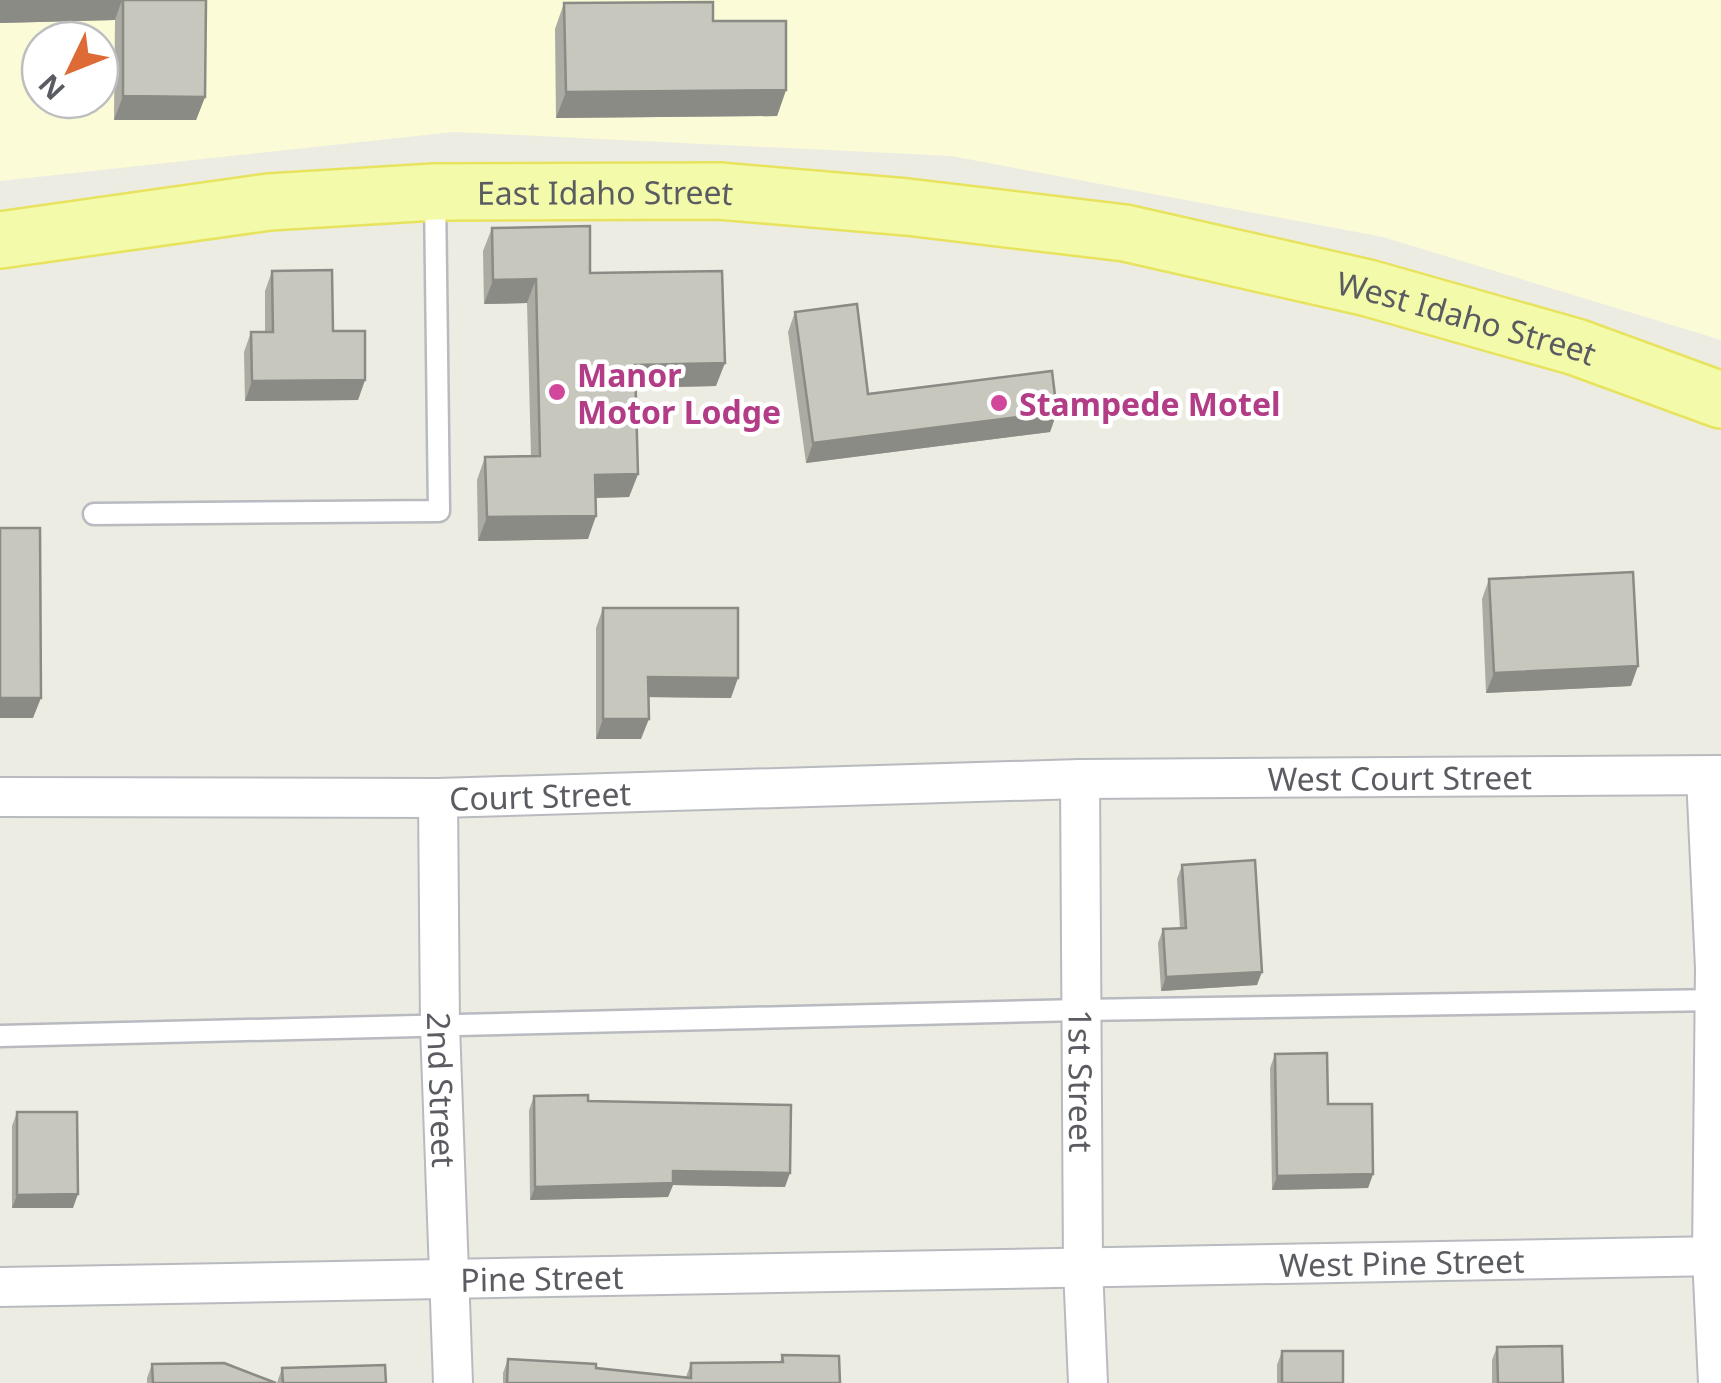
<svg xmlns="http://www.w3.org/2000/svg" width="1721" height="1383" viewBox="0 0 1721 1383" font-family="'Noto Sans',sans-serif">
	<style>
		.commercial { fill: #fbfbd7; fill-rule: evenodd }
		.lines { fill: none; stroke-linecap: round; stroke-linejoin: round }
		.lane-casing { stroke: #b9bac0; stroke-width: 25 }
		.street-casing { stroke: #b9bac0; stroke-width: 42 }
		.primary-casing { stroke: #e8e35e; stroke-width: 60 }
		.lane { stroke: #fff; stroke-width: 20 }
		.street { stroke: #fff; stroke-width: 38 }
		.primary { stroke: #f3faa9; stroke-width: 55 }
		.wall { fill: #ababa3 }
		.shaded-wall { fill: #8b8b85 }
		.building { fill: #c7c7be; stroke: #8b8b85; stroke-width: 2.5 }
		.hotel-dot { fill: #d1479c; stroke: #fff; stroke-width: 4 }
		.labels { text-anchor: middle; dominant-baseline: central; stroke-width: 9; stroke-linejoin: round; paint-order: stroke }
		.street-label { font-size: 32px; fill: #5a5c62; stroke: #fff }
		.hotel-label { font-size: 32px; font-weight: bold; fill: #b23c85; stroke: #fff; text-anchor: start }
	</style>
	<rect width="100%" height="100%" fill="#ecece2"/>
	<!-- commercial -->
	<path class="commercial" d="M 0,0 L 1721,0 L 1721,340 L 1383,237 L 951,156 L 454,132 L 0,181 ZM 40,40 L 100,40 L 100,100 L 40,100 Z"/>
	<g class="lines">
		<!-- lane casing -->
		<g class="lane-casing">
			<path id="lane" d="M 94,514 L 439,511 L 435,194
				M 0,1036 L 1081,1010 L 1719,1000"/>
		</g>
		<!-- street casing -->
		<g class="street-casing">
			<g id="street">
				<path d="M 1706,776 L 1715,968 L 1712,1256 L 1718,1383"/>
				<path id="s1" d="M 1080,779 L 1083,1268 L 1088,1383"/>
				<path id="s2" d="M 0,797 L 438,798 L 1080,779 L 1721,775"/>
				<path id="s3" d="M 438,798 L 440,1026 L 453,1383"/>
				<path id="s4" d="M 0,1287 L 1721,1256"/>
			</g>
		</g>
		<!-- primary casing -->
		<g class="primary-casing">
			<g id="primary">
				<path id="s5" d="M 0,240 L 269,202 L 435,192 L 719,191 L 907,207 L 1125,233 L 1368,288 L 1576,347 L 1721,400"/>
			</g>
		</g>
		<!-- lane -->
		<use href="#lane" class="lane"/>
		<!-- street -->
		<use href="#street" class="street"/>
		<!-- primary -->
		<use href="#primary" class="primary"/>
	</g>
	<!-- wall -->
	<path class="wall" d="M 0,0 L 206,0 L 205,97 L 196,120 L 114,120 L 115,20 L 0,23 Z
		M 564,3 L 713,21 L 786,90 L 777,116 L 556,118 L 555,29 Z
		M 492,228 L 590,273 L 716,386 L 636,388 L 638,474 L 629,497 L 596,498 L 588,539 L 478,541 L 477,480 L 485,457 L 531,456 L 527,303 L 484,304 L 483,251 Z
		M 272,271 L 333,331 L 365,380 L 358,400 L 245,401 L 244,352 L 251,332 L 265,332 L 265,291 Z
		M 795,312 L 868,394 L 1057,412 L 1050,432 L 806,463 L 788,332 Z
		M 1489,579 L 1631,686 L 1486,693 L 1482,599 Z
		M 603,608 L 731,698 L 648,697 L 641,739 L 596,739 L 596,628 Z
		M 1182,865 L 1257,985 L 1161,991 L 1158,943 L 1163,929 L 1180,928 L 1177,879 Z
		M 1275,1054 L 1328,1104 L 1373,1174 L 1368,1188 L 1272,1190 L 1270,1068 Z
		M 534,1096 L 588,1101 L 785,1187 L 673,1185 L 668,1197 L 530,1200 L 529,1110 Z
		M 17,1112 L 73,1208 L 12,1208 L 12,1126 Z
		M 1497,1347 L 1563,1383 L 1492,1383 L 1492,1360 Z
		M 1282,1351 L 1343,1383 L 1277,1383 L 1277,1365 Z
		M 782,1355 L 840,1383 L 503,1383 L 503,1373 L 508,1359 L 686,1377 L 691,1363 L 780,1362 Z
		M 152,1364 L 276,1383 L 147,1383 L 147,1378 Z
		M 282,1368 L 386,1383 L 277,1383 Z"/>
	<!-- shaded-wall -->
	<path class="shaded-wall" d="M 0,0 L 122,0 L 115,20 L 0,23 Z
		M 786,90 L 777,116 L 556,118 L 566,92 Z
		M 123,96 L 205,97 L 196,120 L 114,120 Z
		M 536,279 L 527,303 L 484,304 L 493,280 Z
		M 725,363 L 716,386 L 627,388 L 635,365 Z
		M 365,380 L 358,400 L 245,401 L 252,381 Z
		M 1057,412 L 1050,432 L 806,463 L 813,443 Z
		M 638,474 L 629,497 L 587,498 L 595,475 Z
		M 596,516 L 588,539 L 478,541 L 487,517 Z
		M 1638,666 L 1631,686 L 1486,693 L 1494,673 Z
		M 648,677 L 738,678 L 731,698 L 641,697 Z
		M 0,698 L 41,698 L 33,718 L 0,718 Z
		M 603,719 L 649,719 L 641,739 L 596,739 Z
		M 1262,972 L 1257,985 L 1161,991 L 1166,977 Z
		M 673,1171 L 790,1173 L 785,1187 L 673,1185 L 668,1197 L 530,1200 L 535,1187 Z
		M 1373,1174 L 1368,1188 L 1272,1190 L 1277,1176 Z
		M 78,1194 L 73,1208 L 12,1208 L 17,1195 Z"/>
	<!-- building -->
	<path class="building" d="M 123,0 L 206,0 L 205,97 L 123,96 Z
		M 713,2 L 713,21 L 786,21 L 786,90 L 566,92 L 564,3 Z
		M 590,226 L 590,273 L 722,271 L 725,363 L 635,365 L 638,474 L 595,475 L 596,516 L 487,517 L 485,457 L 540,456 L 536,279 L 493,280 L 492,228 Z
		M 332,270 L 333,331 L 365,331 L 365,380 L 252,381 L 251,332 L 273,332 L 272,271 Z
		M 857,304 L 868,394 L 1052,371 L 1057,412 L 813,443 L 795,312 Z
		M 0,528 L 40,528 L 41,698 L 0,698 Z
		M 1633,572 L 1638,666 L 1494,673 L 1489,579 Z
		M 603,608 L 738,608 L 738,678 L 648,677 L 649,719 L 603,719 Z
		M 1255,860 L 1262,972 L 1166,977 L 1163,929 L 1186,928 L 1182,865 Z
		M 1327,1053 L 1328,1104 L 1372,1104 L 1373,1174 L 1277,1176 L 1275,1054 Z
		M 588,1095 L 588,1101 L 791,1105 L 790,1173 L 673,1171 L 673,1183 L 535,1187 L 534,1096 Z
		M 17,1112 L 77,1112 L 78,1194 L 17,1195 Z
		M 1562,1346 L 1563,1383 L 1498,1383 L 1497,1347 Z
		M 1282,1351 L 1343,1351 L 1343,1383 L 1282,1383 Z
		M 782,1355 L 839,1356 L 840,1383 L 507,1383 L 508,1359 L 596,1364 L 596,1368 L 691,1378 L 691,1363 L 783,1362 Z
		M 224,1363 L 276,1383 L 153,1383 L 152,1364 Z
		M 385,1365 L 386,1383 L 283,1383 L 282,1368 Z"/>
	<!-- markers -->
	<g class="hotel-dot">
		<circle cx="557" cy="392" r="10"/>
		<circle cx="999" cy="403" r="10"/>
	</g>
	<g class="labels">
		<!-- street labels -->
		<g class="street-label">
			<text stroke="none"><textPath href="#s5" startOffset="608">East Idaho Street</textPath></text>
			<text stroke="none"><textPath href="#s5" startOffset="1482">West Idaho Street</textPath></text>
			<text stroke="none"><textPath href="#s2" startOffset="1400">West Court Street</textPath></text>
			<text stroke="none"><textPath href="#s2" startOffset="540">Court Street</textPath></text>
			<text stroke="none"><textPath href="#s1" startOffset="302">1st Street</textPath></text>
			<text stroke="none"><textPath href="#s3" startOffset="292">2nd Street</textPath></text>
			<text stroke="none"><textPath href="#s4" startOffset="1402">West Pine Street</textPath></text>
			<text stroke="none"><textPath href="#s4" startOffset="542">Pine Street</textPath></text>
		</g>
		<!-- hotel labels -->
		<g class="hotel-label">
			<text x="577" y="374">Manor<tspan x="577" dy="37">Motor Lodge</tspan></text>
			<text x="1019" y="403">Stampede Motel</text>
		</g>
	</g>
	<!-- north arrow -->
	<g transform="translate(70 70) rotate(227)"><circle r="48" fill="#ffffff" stroke="#bdbec0" stroke-width="2.5"/>
	<path d="M0-8L18 38L0 25L-18 38Z" fill="#de6b36"/>
	<text y="-15" font-size="28" font-weight="bold" text-anchor="middle" fill="#5a5c62">N</text>
	</g>
</svg>
